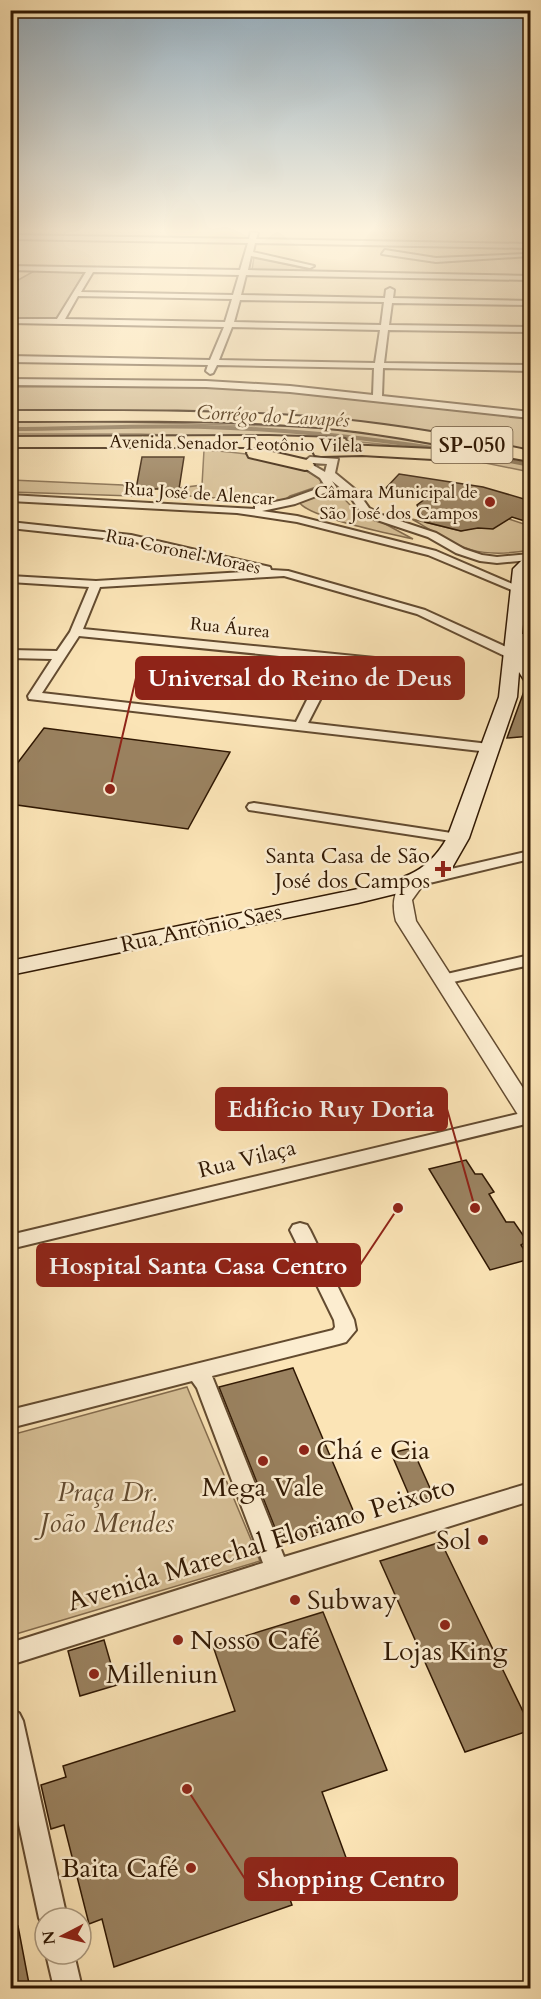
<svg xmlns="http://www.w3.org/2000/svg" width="541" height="1999" viewBox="0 0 541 1999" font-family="Cardo,serif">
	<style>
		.green { fill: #d8c198; stroke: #846c4e; stroke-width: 1.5 }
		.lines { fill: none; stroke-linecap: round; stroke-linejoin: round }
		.stream { stroke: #80694a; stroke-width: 4 }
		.building { fill: #9a8260; stroke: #301803; stroke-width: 1.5 }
		.minor-casing { stroke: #634b30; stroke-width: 4 }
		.tertiary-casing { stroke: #634b30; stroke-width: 3 }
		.secondary-casing { stroke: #301803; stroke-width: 3 }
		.trunk-casing { stroke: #301803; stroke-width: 4 }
		.minor { fill: #fcedd0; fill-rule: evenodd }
		.tertiary { fill: #fcedd0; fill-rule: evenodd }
		.secondary { fill: #fcedd0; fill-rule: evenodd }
		.trunk { fill: #fbe4b6; fill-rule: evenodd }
		.poi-dot { fill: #8f2418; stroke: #fcedd0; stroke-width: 2 }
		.labels { text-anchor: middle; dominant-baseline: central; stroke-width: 5; stroke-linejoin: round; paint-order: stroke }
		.far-street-label { font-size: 18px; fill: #301803; stroke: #fcedd0 }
		.far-poi-label { font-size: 18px; fill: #301803; stroke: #fcedd0; text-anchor: end }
		.far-water-label { font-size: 20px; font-style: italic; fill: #664e32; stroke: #fcedd0 }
		.shield { fill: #fcedd0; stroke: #6d5840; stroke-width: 1.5 }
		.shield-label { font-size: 21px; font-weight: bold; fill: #301803 }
		.poi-label { font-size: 22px; fill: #301803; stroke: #fcedd0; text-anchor: end }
		.street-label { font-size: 22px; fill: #301803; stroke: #fcedd0 }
		.near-poi-label { font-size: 27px; fill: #301803; stroke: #fcedd0; text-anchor: start }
		.near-park-label { font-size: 27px; font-style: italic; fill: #624b30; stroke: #fcedd0 }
		.near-street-label { font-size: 27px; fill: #301803; stroke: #fcedd0 }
		.leader { fill: none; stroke: #8f2418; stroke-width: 2 }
		.callout-dot { fill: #8f2418; stroke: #fcedd0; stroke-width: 2 }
		.callout { fill: #8f2418; stroke: #8f2418; stroke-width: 2 }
		.callout-label { font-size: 24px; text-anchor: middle; font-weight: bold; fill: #fff }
	</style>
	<rect width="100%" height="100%" fill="#fbe4b6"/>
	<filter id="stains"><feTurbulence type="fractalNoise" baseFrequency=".00333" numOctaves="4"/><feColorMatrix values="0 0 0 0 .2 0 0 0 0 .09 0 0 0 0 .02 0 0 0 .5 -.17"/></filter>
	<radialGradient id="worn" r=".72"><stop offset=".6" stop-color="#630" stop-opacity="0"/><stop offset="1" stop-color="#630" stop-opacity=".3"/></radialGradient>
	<!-- green -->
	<path class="green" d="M 254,257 L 320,272 L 252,270 Z
		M 36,270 L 85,271 L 58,319 L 11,318 L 11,284 Z
		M 206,385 L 290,390 L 530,416 L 530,452 L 311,422 L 11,413 L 10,387 Z
		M 10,419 L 307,427 L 411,437 L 530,460 L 530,472 L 401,446 L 349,441 L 140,434 L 11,434 Z
		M 204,450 C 242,452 290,458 322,480 L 319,486 L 290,496 L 280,503 L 177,495 L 179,488 L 202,485 Z
		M 11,480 L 123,485 L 132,496 L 11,492 Z
		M 334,488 L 350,505 L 413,539 C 392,534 309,518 299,502 Z
		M 412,519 L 461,531 L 509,519 L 530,526 L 530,550 C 475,560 459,547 412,519 Z
		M 187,1387 L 260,1561 L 16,1634 L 10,1606 L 11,1435 Z"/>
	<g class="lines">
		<!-- stream -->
		<path class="stream" d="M 10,429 C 75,429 140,425 205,427 C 315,430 423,444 530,465"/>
	</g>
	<!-- building -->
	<path class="building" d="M 142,457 L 184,457 L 179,489 L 136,489 Z
		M 399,474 L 483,487 L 531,501 L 531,523 L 512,517 L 493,529 L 478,528 L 461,531 L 425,522 L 417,505 L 429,496 L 385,489 Z
		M 527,683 L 531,683 L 531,736 L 507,738 Z
		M 44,728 L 230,752 L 188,829 L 10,804 L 10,773 Z
		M 466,1160 L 475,1174 L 482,1174 L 494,1192 L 489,1194 L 506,1222 L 514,1222 L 527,1241 L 521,1245 L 530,1259 L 490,1270 L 429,1169 Z
		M 293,1368 L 358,1522 L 281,1543 L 219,1387 Z
		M 412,1448 L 434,1497 L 412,1502 L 391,1453 Z
		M 441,1542 L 531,1728 L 531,1730 L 465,1752 L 380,1561 Z
		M 323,1612 L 387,1770 L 322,1792 L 348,1863 L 285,1885 L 292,1905 L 114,1967 L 102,1919 L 89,1924 L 64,1825 L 51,1829 L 41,1785 L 66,1777 L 63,1766 L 235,1711 L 213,1646 Z
		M 104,1640 L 117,1685 L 80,1696 L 68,1651 Z
		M 10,1926 L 18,1926 L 30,1989 L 10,1989 Z"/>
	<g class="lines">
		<!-- minor casing -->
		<g class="minor-casing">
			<path id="minor" d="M 251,232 L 258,233 L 256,239 L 530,244 L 530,248 L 255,243 L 253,252 L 314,266 L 310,268 L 251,256 L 248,270 L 530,276 L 530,280 L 246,275 L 241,295 L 385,298 L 386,290 L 390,288 L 394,290 L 393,298 L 530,301 L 530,305 L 392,303 L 389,325 L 530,327 L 530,332 L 388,330 L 384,363 L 530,365 L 530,371 L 383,368 L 382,396 L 530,412 L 530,418 L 290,392 L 206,387 L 10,385 L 10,379 L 206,381 L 290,386 L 373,395 L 374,368 L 217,365 L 213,373 L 210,374 L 206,371 L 208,365 L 10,362 L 10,356 L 210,360 L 224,327 L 10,323 L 10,319 L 57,319 L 86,272 L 10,270 L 10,266 L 240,270 L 248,243 L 10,239 L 10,235 L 249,239 ZM 93,272 L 239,275 L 233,295 L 81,292 ZM 78,296 L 232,299 L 225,322 L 65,319 ZM 240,300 L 384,302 L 381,325 L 234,322 ZM 232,327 L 380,330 L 375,363 L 219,360 Z
				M 385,250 L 436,258 L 527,254 L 530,256 L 436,262 L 382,254 Z
				M 310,457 L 338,459 L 335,473 L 357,491 L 369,508 L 382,515 L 436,533 L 464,549 L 482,555 L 497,557 L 530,554 L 530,560 L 497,563 L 480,561 L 456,553 L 428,537 L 374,519 L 361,512 L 349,495 L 332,481 L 336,487 L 335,489 L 295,504 L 262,511 L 297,516 L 436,551 L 524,589 L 518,592 L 514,591 L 428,555 L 297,522 L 237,513 L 10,501 L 10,495 L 255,509 L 255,506 L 289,499 L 325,486 L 320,478 L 300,465 ZM 313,463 L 327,464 L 325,472 L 311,464 Z
				M 10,522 L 131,535 L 270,567 L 271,570 L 288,571 L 425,610 L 515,651 L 515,657 L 507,657 L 417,614 L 284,576 L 100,587 L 83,629 L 375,658 L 386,666 L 378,690 L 370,694 L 325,690 L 308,723 L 489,744 L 496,748 L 489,752 L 29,699 L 28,696 L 52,659 L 10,658 L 10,650 L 57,651 L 70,632 L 89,587 L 10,582 L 10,576 L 96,581 L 260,571 L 131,541 L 10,528 ZM 79,636 L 310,659 L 300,683 L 302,686 L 313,688 L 296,722 L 42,693 ZM 322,660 L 368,664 L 373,667 L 368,685 L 313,681 Z
				M 254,803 L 458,834 L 465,838 L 458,842 L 249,810 L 247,807 L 249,804 Z
				M 530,851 L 530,859 L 417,886 L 409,881 L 412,878 Z
				M 530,955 L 530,965 L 444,984 L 436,979 L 438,976 Z
				M 530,1111 L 530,1123 L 10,1249 L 10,1235 Z
				M 300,1223 L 307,1225 L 310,1230 L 354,1320 L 356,1330 L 346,1342 L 339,1344 L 212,1376 L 284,1557 L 530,1483 L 530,1501 L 10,1665 L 10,1643 L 263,1563 L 197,1388 L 192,1381 L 10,1428 L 10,1410 L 333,1330 L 335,1327 L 334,1320 L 290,1230 L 293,1225 Z
				M 10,1709 L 19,1713 L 23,1721 L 67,1918 L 45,1918 L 45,1929 L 39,1918 L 10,1783 Z
				M 46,1954 L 74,1954 L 82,1988 L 54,1988 Z"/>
		</g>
		<!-- tertiary casing -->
		<g class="tertiary-casing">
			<path id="tertiary" d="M 415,876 L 422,878 L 425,882 L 412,900 L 416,921 L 530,1099 L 530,1123 L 522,1121 L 396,921 C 391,903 394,881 415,876 Z"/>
		</g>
		<!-- secondary casing -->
		<g class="secondary-casing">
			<path id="secondary" d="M 530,556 L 522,634 L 530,634 L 530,681 L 524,680 L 519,672 L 517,697 L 469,838 L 453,866 L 423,887 L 415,889 L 358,903 L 10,975 L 10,961 L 358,889 C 399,879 425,877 447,838 L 499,697 L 513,569 L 524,558 Z"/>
		</g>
		<!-- trunk casing -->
		<g class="trunk-casing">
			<path id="trunk" d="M 10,411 C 110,411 211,410 310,417 C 384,423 457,435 530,451 L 530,461 C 466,450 403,436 338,429 C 229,418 119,421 10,421 Z
				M 269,436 L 339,438 L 345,439 L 347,443 L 346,445 L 433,449 L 439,450 L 442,454 L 439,458 L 433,459 L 362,455 L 321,456 L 315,455 L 313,451 L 315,447 L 10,447 L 10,437 Z
				M 255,448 L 311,461 L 314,465 L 311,469 L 305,470 L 249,457 L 247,453 L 249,449 Z"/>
		</g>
		<!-- minor -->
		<use href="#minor" class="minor"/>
		<!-- tertiary -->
		<use href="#tertiary" class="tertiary"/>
		<!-- secondary -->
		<use href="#secondary" class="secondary"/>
		<!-- trunk -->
		<use href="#trunk" class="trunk"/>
	</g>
	<!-- sky -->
	<linearGradient id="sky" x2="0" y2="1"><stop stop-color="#94acbc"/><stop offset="0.45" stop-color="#fdf3de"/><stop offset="1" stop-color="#fdf3de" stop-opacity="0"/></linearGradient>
	<rect width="541" height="512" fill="url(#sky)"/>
	<!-- markers -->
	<g class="poi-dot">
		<circle cx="490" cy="502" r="6"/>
		<path d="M440 860h6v6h6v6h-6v6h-6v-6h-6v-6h6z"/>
		<circle cx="304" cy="1450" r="6"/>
		<circle cx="263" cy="1461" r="6"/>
		<circle cx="483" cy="1540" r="6"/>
		<circle cx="295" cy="1600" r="6"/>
		<circle cx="445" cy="1625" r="6"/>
		<circle cx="178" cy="1640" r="6"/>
		<circle cx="94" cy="1674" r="6"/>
		<circle cx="191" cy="1868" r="6"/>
	</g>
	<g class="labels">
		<!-- far-street labels -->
		<g class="far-street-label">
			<text transform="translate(236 444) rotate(1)">Avenida Senador Teotônio Vilela</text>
			<text transform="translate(199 494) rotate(4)">Rua José de Alencar</text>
			<text transform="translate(183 552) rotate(12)">Rua Coronel Moraes</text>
			<text transform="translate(230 628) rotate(6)">Rua Áurea</text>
		</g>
		<!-- far-poi labels -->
		<g class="far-poi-label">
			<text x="478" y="492">Câmara Municipal de<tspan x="478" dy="21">São José dos Campos</tspan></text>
		</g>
		<!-- far-water labels -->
		<g class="far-water-label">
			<text transform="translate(273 416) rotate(3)">Corrégo do Lavapés</text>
		</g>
		<!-- shield labels -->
		<rect class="shield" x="431.5" y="427" width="81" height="36" rx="4.5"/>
		<g class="shield-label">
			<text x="472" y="445">SP-050</text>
		</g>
		<!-- poi labels -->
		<g class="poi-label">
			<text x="430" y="856">Santa Casa de São<tspan x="430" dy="25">José dos Campos</tspan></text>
		</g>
		<!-- street labels -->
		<g class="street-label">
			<text transform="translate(201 928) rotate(-12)">Rua Antônio Saes</text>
			<text transform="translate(247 1159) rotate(-14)">Rua Vilaça</text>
		</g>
		<!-- near-poi labels -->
		<g class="near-poi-label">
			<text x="316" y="1450">Chá e Cia</text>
			<text x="263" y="1487" text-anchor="middle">Mega Vale</text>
			<text x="471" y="1540" text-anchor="end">Sol</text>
			<text x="307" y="1600">Subway</text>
			<text x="190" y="1640">Nosso Café</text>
			<text x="445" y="1651" text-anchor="middle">Lojas King</text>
			<text x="106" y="1674">Milleniun</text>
			<text x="179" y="1868" text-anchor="end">Baita Café</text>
		</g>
		<!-- near-park labels -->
		<g class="near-park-label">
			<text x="107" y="1492">Praça Dr.<tspan x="107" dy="31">João Mendes</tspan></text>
		</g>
		<!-- near-street labels -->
		<g class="near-street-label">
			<text transform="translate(261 1544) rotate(-17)">Avenida Marechal Floriano Peixoto</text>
		</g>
	</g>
	<!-- callouts -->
	<path class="leader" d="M110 789L136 678M475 1208L447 1109M398 1208L360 1265M187 1789L245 1879"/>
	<g class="callout-dot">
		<circle cx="110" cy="789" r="6"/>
		<circle cx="475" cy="1208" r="6"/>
		<circle cx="398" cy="1208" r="6"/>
		<circle cx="187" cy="1789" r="6"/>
	</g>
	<g class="callout">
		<rect x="136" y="657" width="328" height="42" rx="6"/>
		<rect x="216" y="1088" width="231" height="42" rx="6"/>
		<rect x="37" y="1244" width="323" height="42" rx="6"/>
		<rect x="245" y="1858" width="212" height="42" rx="6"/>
	</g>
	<g class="callout-label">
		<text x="300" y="686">Universal do Reino de Deus</text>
		<text x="331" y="1117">Edifício Ruy Doria</text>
		<text x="198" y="1274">Hospital Santa Casa Centro</text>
		<text x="351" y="1887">Shopping Centro</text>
	</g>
	<!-- margin -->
	<rect width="541" height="1999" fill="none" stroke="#fbe4b6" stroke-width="36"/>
	<rect x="12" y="12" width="517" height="1975" fill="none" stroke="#301803" stroke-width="3"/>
	<rect x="18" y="18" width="505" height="1963" fill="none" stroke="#301803" stroke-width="1.5"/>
	<!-- north arrow -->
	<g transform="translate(63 1936) rotate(263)"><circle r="28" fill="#fcedd0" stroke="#aa987e" stroke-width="1.5"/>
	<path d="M0-4.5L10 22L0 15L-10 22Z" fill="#8f2418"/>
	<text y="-9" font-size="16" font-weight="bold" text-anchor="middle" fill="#301803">N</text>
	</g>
	<rect width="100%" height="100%" filter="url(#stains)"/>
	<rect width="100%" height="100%" fill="url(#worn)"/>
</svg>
